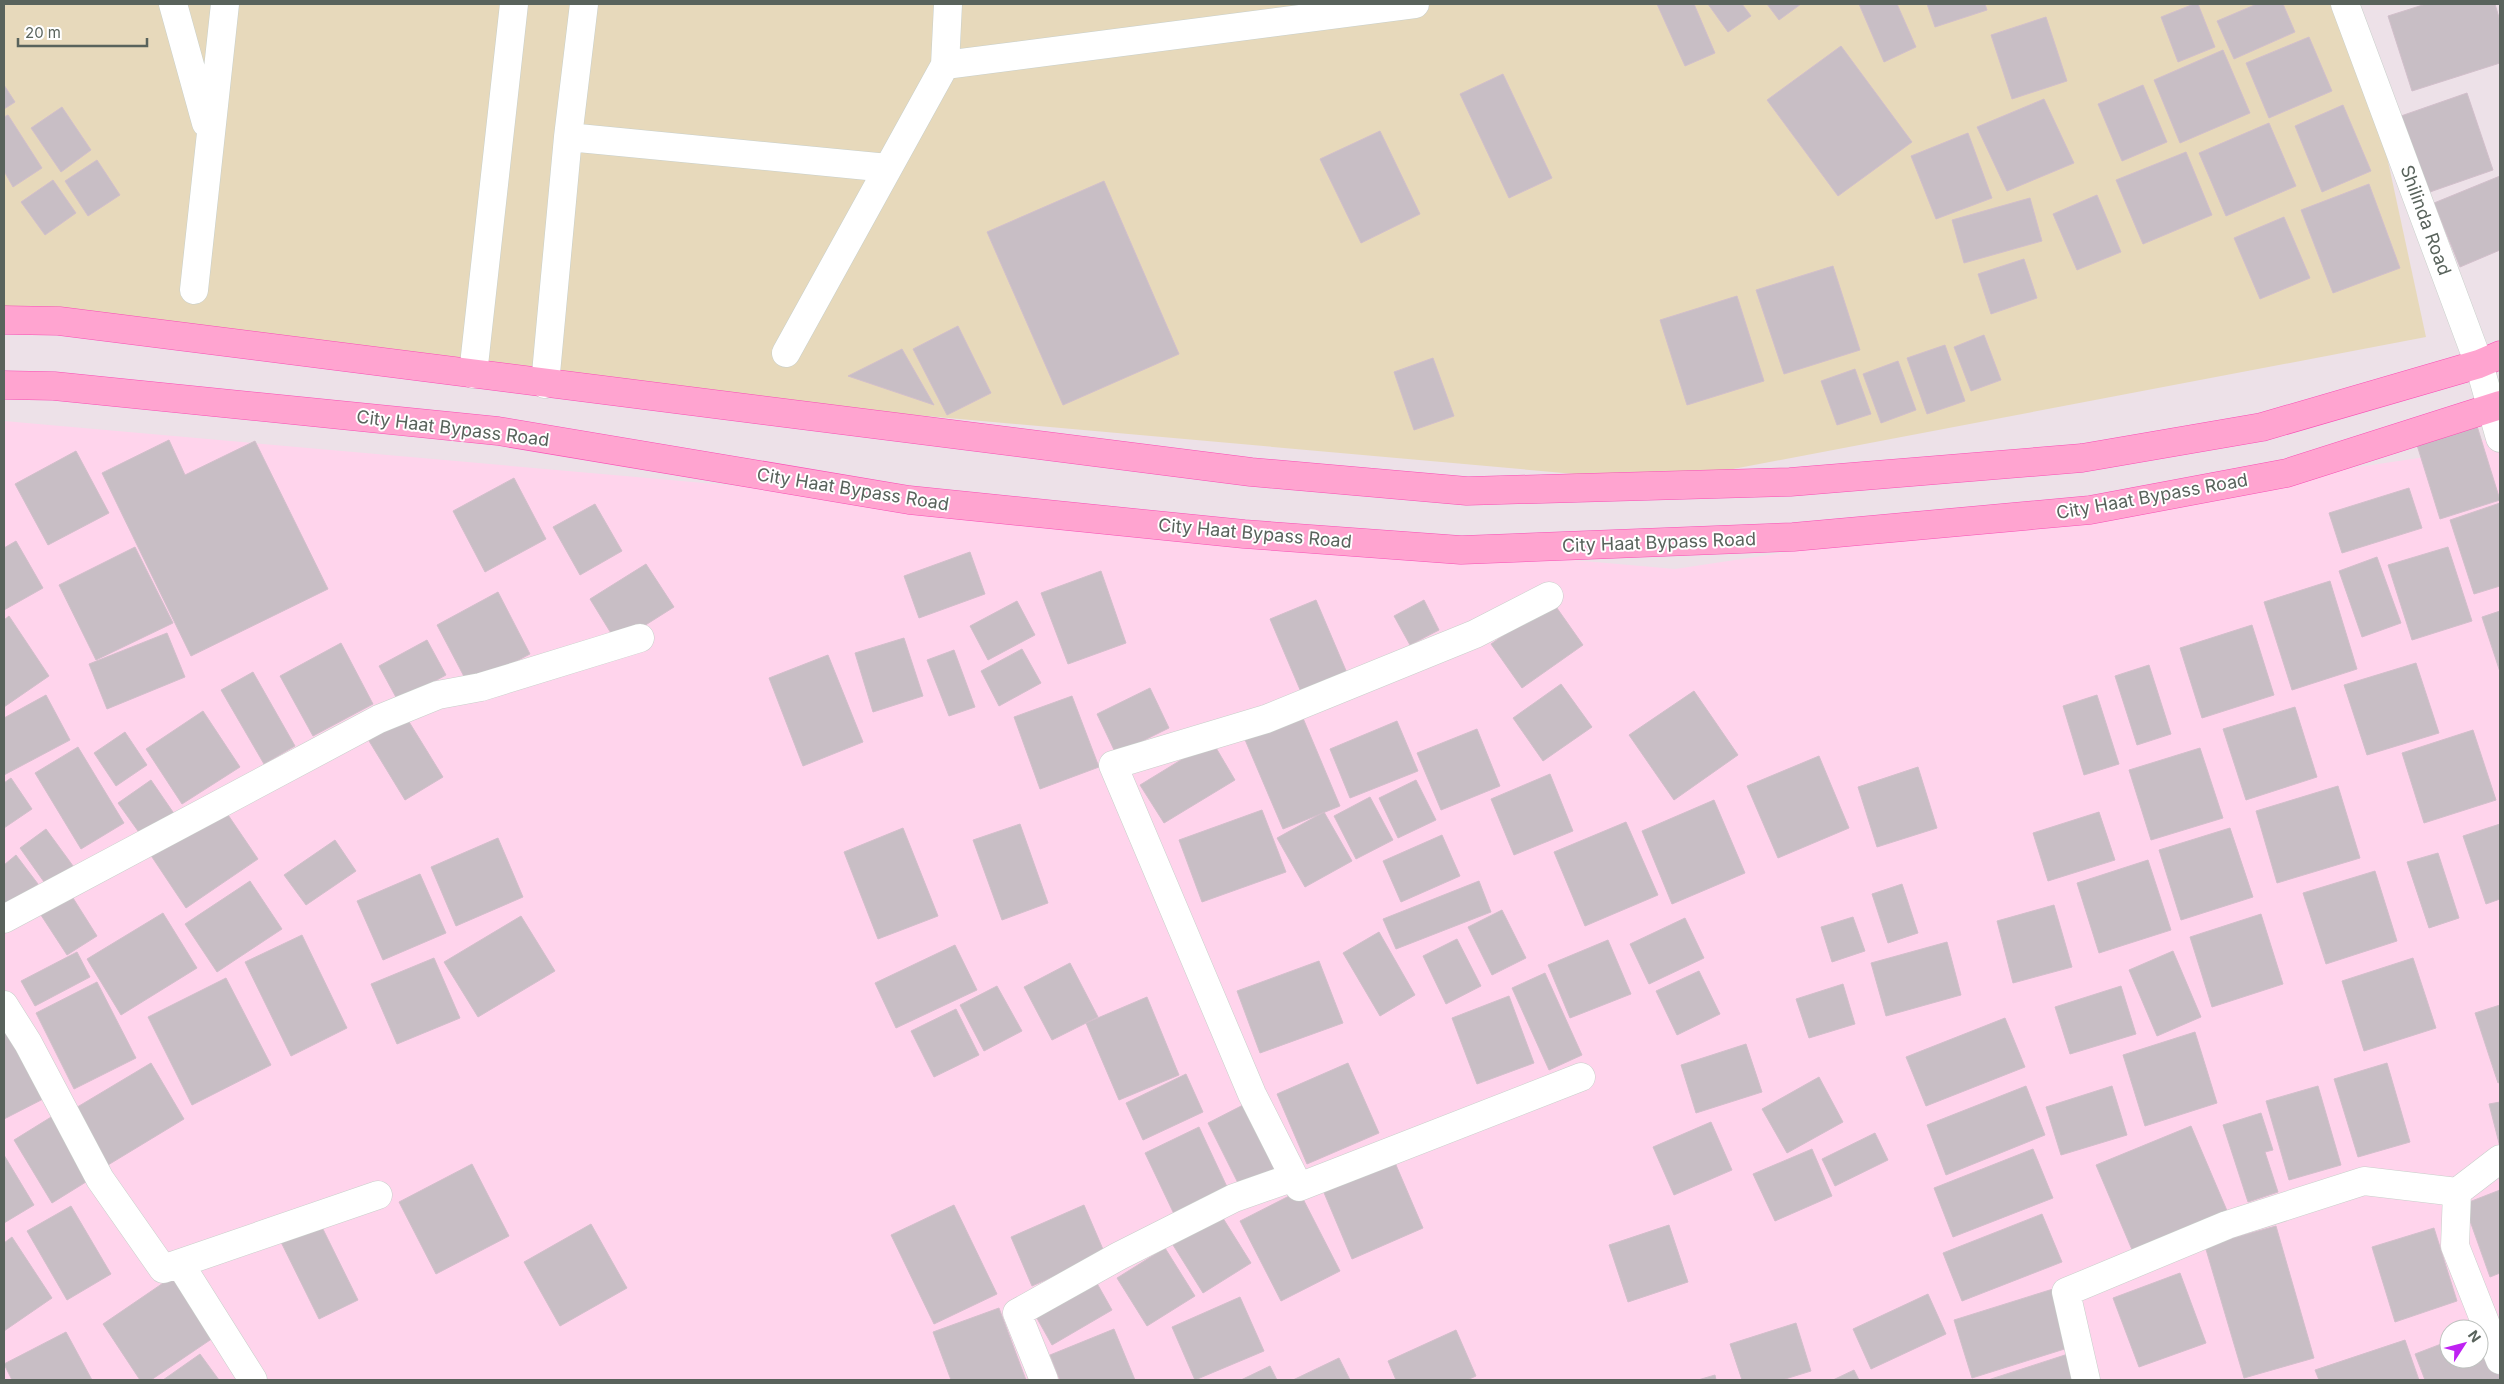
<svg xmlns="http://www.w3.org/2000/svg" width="2504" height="1384" viewBox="0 0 2504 1384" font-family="Inter,sans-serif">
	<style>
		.commercial { fill: #ffd4ec; fill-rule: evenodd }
		.green { fill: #e7d9bb }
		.building { fill: #c8bec5; stroke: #d2bfcb }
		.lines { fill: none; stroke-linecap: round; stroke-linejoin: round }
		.street-casing { stroke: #c8cfca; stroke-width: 29 }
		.primary-casing { stroke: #f84fb5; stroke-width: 29 }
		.street { stroke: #fff; stroke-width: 28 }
		.primary { stroke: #ffa4d0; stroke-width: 28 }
		.labels { text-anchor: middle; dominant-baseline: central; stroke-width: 4; stroke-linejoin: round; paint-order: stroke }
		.street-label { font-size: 18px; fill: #59635c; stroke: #fff }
	</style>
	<rect width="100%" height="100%" fill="#ede1e8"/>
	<!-- commercial -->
	<path class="commercial" d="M 4,421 L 1675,569 L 2432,456 L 2500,435 L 2500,1380 L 4,1380 ZM 2449,1329 L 2479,1329 L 2479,1359 L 2449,1359 Z"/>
	<!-- green -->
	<path class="green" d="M 4,4 L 2354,4 L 2426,337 L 1665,482 L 770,402 L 4,319 Z"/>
	<!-- building -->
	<path class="building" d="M 1657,4 L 1694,4 L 1715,53 L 1685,66 Z
		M 1708,4 L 1742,4 L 1751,16 L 1728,32 Z
		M 1767,4 L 1801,4 L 1779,20 Z
		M 1859,4 L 1897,4 L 1916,47 L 1884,62 Z
		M 1927,4 L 1985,4 L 1987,10 L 1935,27 Z
		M 2194,4 L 2198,4 L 2215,47 L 2178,62 L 2161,17 Z
		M 2257,4 L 2283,4 L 2295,32 L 2234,59 L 2217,21 Z
		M 2426,4 L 2495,4 L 2500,21 L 2500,63 L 2412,91 L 2388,16 Z
		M 2046,17 L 2067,81 L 2012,99 L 1991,35 Z
		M 2309,37 L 2332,91 L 2269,118 L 2246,63 Z
		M 1841,46 L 1912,142 L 1838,196 L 1767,100 Z
		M 2223,50 L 2250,113 L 2180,143 L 2154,80 Z
		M 1503,74 L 1552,178 L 1509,198 L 1460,94 Z
		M 4,85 L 15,102 L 4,109 Z
		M 2143,85 L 2167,142 L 2122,161 L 2098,104 Z
		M 2467,93 L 2493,170 L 2427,193 L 2401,116 Z
		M 2044,99 L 2074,163 L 2007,191 L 1977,127 Z
		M 2343,105 L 2371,171 L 2322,192 L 2295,126 Z
		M 62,107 L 91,150 L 61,172 L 31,128 Z
		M 8,115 L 42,168 L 13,187 L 4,171 L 4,117 Z
		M 2269,123 L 2296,186 L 2226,216 L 2199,153 Z
		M 1380,131 L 1420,214 L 1361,243 L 1320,159 Z
		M 1968,133 L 1992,198 L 1936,219 L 1911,156 Z
		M 2186,152 L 2212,215 L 2143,244 L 2116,180 Z
		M 97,160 L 120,195 L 88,216 L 65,181 Z
		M 2500,176 L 2500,250 L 2460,267 L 2434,203 Z
		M 53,180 L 76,213 L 45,235 L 21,202 Z
		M 1104,181 L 1179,354 L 1063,405 L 987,232 Z
		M 2369,184 L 2400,268 L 2333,293 L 2301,210 Z
		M 2097,195 L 2121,252 L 2077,270 L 2053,214 Z
		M 2030,198 L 2042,241 L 1964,263 L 1952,220 Z
		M 2284,217 L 2310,278 L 2260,299 L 2234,238 Z
		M 2024,259 L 2037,298 L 1991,314 L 1978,274 Z
		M 1833,266 L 1860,350 L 1784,374 L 1756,290 Z
		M 1737,296 L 1764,381 L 1687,405 L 1660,320 Z
		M 958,326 L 991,393 L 947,415 L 913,349 Z
		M 1984,335 L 2001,380 L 1971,391 L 1954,347 Z
		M 1945,345 L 1965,401 L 1927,414 L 1907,358 Z
		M 902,349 L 934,405 L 848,376 Z
		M 1433,358 L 1454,416 L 1414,430 L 1394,372 Z
		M 1898,361 L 1916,410 L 1881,423 L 1863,374 Z
		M 1855,369 L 1871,414 L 1837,425 L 1821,381 Z
		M 2477,426 L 2500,500 L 2440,519 L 2417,445 Z
		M 169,440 L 185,475 L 255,441 L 328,589 L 191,656 L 102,473 Z
		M 76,451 L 109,513 L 48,545 L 15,484 Z
		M 514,478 L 546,539 L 485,572 L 453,511 Z
		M 2409,488 L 2422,528 L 2342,553 L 2329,513 Z
		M 2500,503 L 2500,586 L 2474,594 L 2450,520 Z
		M 595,504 L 622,551 L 580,575 L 553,527 Z
		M 16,541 L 43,588 L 4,610 L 4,548 Z
		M 135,547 L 173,623 L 96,660 L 59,585 Z
		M 2448,547 L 2472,621 L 2412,640 L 2388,565 Z
		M 970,552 L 985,594 L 919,618 L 904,576 Z
		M 2377,557 L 2401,623 L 2362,637 L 2339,571 Z
		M 646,564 L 674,607 L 617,643 L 590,599 Z
		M 1101,571 L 1126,643 L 1068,664 L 1041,593 Z
		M 2330,581 L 2357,669 L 2292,690 L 2264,602 Z
		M 498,592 L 530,654 L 469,686 L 437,625 Z
		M 1316,600 L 1347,673 L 1301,692 L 1270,619 Z
		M 1424,600 L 1439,630 L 1410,645 L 1394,616 Z
		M 1017,601 L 1035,635 L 988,660 L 970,626 Z
		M 1552,601 L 1583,645 L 1522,688 L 1491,644 Z
		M 2500,611 L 2500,672 L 2482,617 Z
		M 9,616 L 49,676 L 4,707 L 4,620 Z
		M 2252,625 L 2274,695 L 2202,718 L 2180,648 Z
		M 167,633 L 185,677 L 107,709 L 89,664 Z
		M 904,638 L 923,696 L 873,712 L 855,653 Z
		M 427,640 L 446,675 L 398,701 L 379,666 Z
		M 341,643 L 373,704 L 313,736 L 280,676 Z
		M 1022,649 L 1041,683 L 999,706 L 981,671 Z
		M 954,650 L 975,707 L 949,716 L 927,660 Z
		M 828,655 L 863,742 L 803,766 L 769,678 Z
		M 2416,663 L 2439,733 L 2367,755 L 2344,685 Z
		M 2149,665 L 2171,734 L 2137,745 L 2115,676 Z
		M 253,672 L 295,746 L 264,764 L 221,690 Z
		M 1561,684 L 1592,727 L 1543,761 L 1513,718 Z
		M 1150,688 L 1169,728 L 1116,754 L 1097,714 Z
		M 1694,691 L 1738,755 L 1674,800 L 1629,735 Z
		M 46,695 L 70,740 L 4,775 L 4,718 Z
		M 2097,695 L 2119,764 L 2084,775 L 2063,706 Z
		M 1072,696 L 1099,767 L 1040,789 L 1014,717 Z
		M 2295,707 L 2317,777 L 2246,800 L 2223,729 Z
		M 203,711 L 240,767 L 182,804 L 146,749 Z
		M 1300,711 L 1340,806 L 1283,829 L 1243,735 Z
		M 403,712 L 443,777 L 405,800 L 366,736 Z
		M 1397,721 L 1418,771 L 1350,798 L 1330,749 Z
		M 1477,729 L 1500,786 L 1441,810 L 1417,753 Z
		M 2473,730 L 2496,800 L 2424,823 L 2402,753 Z
		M 125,732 L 147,765 L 116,786 L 94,753 Z
		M 1212,741 L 1235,780 L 1164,823 L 1140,785 Z
		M 78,747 L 124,823 L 81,849 L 35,773 Z
		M 2200,748 L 2223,818 L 2151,840 L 2129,770 Z
		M 1819,756 L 1849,828 L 1778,858 L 1747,786 Z
		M 1918,767 L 1937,828 L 1877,847 L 1858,787 Z
		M 1550,774 L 1573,831 L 1514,855 L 1491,799 Z
		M 11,778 L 32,809 L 4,828 L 4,783 Z
		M 151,780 L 175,815 L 143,838 L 118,803 Z
		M 1416,780 L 1436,820 L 1398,838 L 1379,798 Z
		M 2338,786 L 2360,858 L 2277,883 L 2256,811 Z
		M 1370,797 L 1393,840 L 1356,859 L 1334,816 Z
		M 1714,800 L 1745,873 L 1672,904 L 1642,831 Z
		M 222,806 L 258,859 L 186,908 L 150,854 Z
		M 1262,810 L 1286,872 L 1202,902 L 1179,840 Z
		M 1324,812 L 1352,861 L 1305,887 L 1277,838 Z
		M 2099,812 L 2115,860 L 2048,881 L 2033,833 Z
		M 1626,822 L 1658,895 L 1585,926 L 1554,852 Z
		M 1020,824 L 1048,903 L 1002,920 L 973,840 Z
		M 2500,824 L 2500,899 L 2486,904 L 2463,836 Z
		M 903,828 L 938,916 L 878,939 L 844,852 Z
		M 2230,828 L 2253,897 L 2181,920 L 2159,850 Z
		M 46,829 L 76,870 L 49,889 L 20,848 Z
		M 1442,835 L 1460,876 L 1401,902 L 1383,861 Z
		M 498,838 L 523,897 L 456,926 L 431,867 Z
		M 335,840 L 356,871 L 306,905 L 284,875 Z
		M 2438,853 L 2459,918 L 2429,928 L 2407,862 Z
		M 16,855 L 38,884 L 4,911 L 4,865 Z
		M 2148,860 L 2171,930 L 2099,953 L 2077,883 Z
		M 2375,871 L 2397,941 L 2326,964 L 2303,893 Z
		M 420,874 L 446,933 L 383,960 L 357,901 Z
		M 250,881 L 282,929 L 217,972 L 185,924 Z
		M 1479,881 L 1491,912 L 1396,949 L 1383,919 Z
		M 1902,884 L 1918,933 L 1888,943 L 1872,894 Z
		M 68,890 L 97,936 L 67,955 L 37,909 Z
		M 2054,905 L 2072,967 L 2013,983 L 1997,921 Z
		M 1502,910 L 1526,958 L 1492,975 L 1468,927 Z
		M 163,913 L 197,968 L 121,1015 L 87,959 Z
		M 2261,914 L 2283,984 L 2212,1007 L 2190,937 Z
		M 521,916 L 555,971 L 478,1017 L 444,962 Z
		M 1853,917 L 1865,951 L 1832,962 L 1821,927 Z
		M 1685,918 L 1704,958 L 1649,984 L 1630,944 Z
		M 1379,932 L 1415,995 L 1380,1016 L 1343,953 Z
		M 302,935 L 347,1028 L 291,1056 L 245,962 Z
		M 1457,939 L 1481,986 L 1446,1004 L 1423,956 Z
		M 1608,940 L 1631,994 L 1570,1018 L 1548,965 Z
		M 1947,942 L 1961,995 L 1886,1016 L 1871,963 Z
		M 955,945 L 977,990 L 896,1028 L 875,983 Z
		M 2173,951 L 2201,1017 L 2157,1036 L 2129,970 Z
		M 77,952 L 90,977 L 35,1006 L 21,981 Z
		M 434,958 L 460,1018 L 397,1044 L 371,984 Z
		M 2413,958 L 2436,1028 L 2364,1051 L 2342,981 Z
		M 1319,961 L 1343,1023 L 1260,1053 L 1237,991 Z
		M 1070,963 L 1098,1017 L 1052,1040 L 1024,987 Z
		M 1699,971 L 1720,1014 L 1677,1035 L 1656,991 Z
		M 1545,973 L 1582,1055 L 1549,1070 L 1512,988 Z
		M 226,978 L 271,1065 L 192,1105 L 148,1017 Z
		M 97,982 L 136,1058 L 74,1089 L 36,1013 Z
		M 1843,984 L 1855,1024 L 1809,1038 L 1796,999 Z
		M 997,986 L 1022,1031 L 984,1051 L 960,1005 Z
		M 2121,986 L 2136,1034 L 2070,1054 L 2055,1007 Z
		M 1509,996 L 1534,1063 L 1477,1084 L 1452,1018 Z
		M 1147,997 L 1179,1075 L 1119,1100 L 1086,1023 Z
		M 2500,1005 L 2500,1082 L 2498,1083 L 2475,1013 Z
		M 956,1009 L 979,1055 L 934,1077 L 911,1031 Z
		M 2005,1018 L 2025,1067 L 1926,1106 L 1906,1057 Z
		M 4,1025 L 47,1097 L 4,1119 Z
		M 2195,1032 L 2217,1103 L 2145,1126 L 2123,1055 Z
		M 1746,1044 L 1762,1092 L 1696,1113 L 1681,1065 Z
		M 151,1063 L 184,1119 L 108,1165 L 74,1109 Z
		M 1348,1063 L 1379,1133 L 1307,1164 L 1277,1094 Z
		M 2387,1063 L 2410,1142 L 2358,1157 L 2334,1079 Z
		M 1186,1074 L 1203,1112 L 1143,1140 L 1126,1103 Z
		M 1819,1077 L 1843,1122 L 1787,1153 L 1762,1109 Z
		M 2026,1086 L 2045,1135 L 1946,1175 L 1927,1125 Z
		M 2112,1086 L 2127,1135 L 2061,1155 L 2046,1107 Z
		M 2318,1086 L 2341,1165 L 2289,1180 L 2266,1101 Z
		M 1249,1102 L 1285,1173 L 1243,1193 L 1208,1123 Z
		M 2500,1102 L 2500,1147 L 2489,1104 Z
		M 2261,1113 L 2273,1150 L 2265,1152 L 2278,1192 L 2248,1202 L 2223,1125 Z
		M 56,1114 L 94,1177 L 52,1203 L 14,1140 Z
		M 1711,1122 L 1732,1170 L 1674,1195 L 1653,1147 Z
		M 2191,1126 L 2228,1213 L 2133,1252 L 2096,1165 Z
		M 1199,1127 L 1228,1189 L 1174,1214 L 1145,1153 Z
		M 1875,1133 L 1888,1160 L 1835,1186 L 1822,1159 Z
		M 1812,1149 L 1832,1196 L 1775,1221 L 1753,1174 Z
		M 2033,1149 L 2053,1198 L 1953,1237 L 1934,1188 Z
		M 4,1155 L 34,1205 L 4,1223 Z
		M 1393,1158 L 1423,1228 L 1352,1259 L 1322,1188 Z
		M 472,1164 L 509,1236 L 436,1274 L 399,1202 Z
		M 2500,1190 L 2500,1273 L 2490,1277 L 2464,1204 Z
		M 1299,1191 L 1340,1271 L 1281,1301 L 1240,1221 Z
		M 954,1205 L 997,1294 L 934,1324 L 891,1235 Z
		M 1084,1205 L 1105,1254 L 1032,1286 L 1011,1237 Z
		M 71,1206 L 111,1274 L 67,1300 L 27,1231 Z
		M 2042,1214 L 2062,1262 L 1962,1301 L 1943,1253 Z
		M 1221,1215 L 1251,1263 L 1203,1293 L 1173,1245 Z
		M 318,1219 L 358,1300 L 319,1319 L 279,1238 Z
		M 591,1224 L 627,1288 L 560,1326 L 524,1262 Z
		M 1669,1225 L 1688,1282 L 1628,1302 L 1609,1245 Z
		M 2276,1226 L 2314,1358 L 2244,1378 L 2205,1246 Z
		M 2434,1228 L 2457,1301 L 2395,1322 L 2372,1247 Z
		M 12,1237 L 52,1298 L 4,1331 L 4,1243 Z
		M 1165,1248 L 1195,1296 L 1147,1326 L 1117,1278 Z
		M 2180,1273 L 2206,1343 L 2139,1367 L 2113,1298 Z
		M 172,1277 L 213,1338 L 151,1380 L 140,1380 L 103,1324 Z
		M 1094,1278 L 1112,1310 L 1052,1345 L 1034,1313 Z
		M 2053,1289 L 2071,1347 L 1972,1378 L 1954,1320 Z
		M 1928,1294 L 1946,1334 L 1871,1369 L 1853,1329 Z
		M 1240,1297 L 1264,1351 L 1195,1380 L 1172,1327 Z
		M 999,1308 L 1026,1380 L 951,1380 L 933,1332 Z
		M 1796,1323 L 1811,1371 L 1782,1380 L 1742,1380 L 1730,1344 Z
		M 2482,1328 L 2500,1380 L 2425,1380 L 2415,1354 L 2449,1341 L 2449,1359 L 2479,1359 L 2479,1330 Z
		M 1114,1329 L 1135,1380 L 1060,1380 L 1050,1355 Z
		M 1456,1330 L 1476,1376 L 1467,1380 L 1396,1380 L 1388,1361 Z
		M 66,1332 L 92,1380 L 12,1380 L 4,1364 Z
		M 2405,1340 L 2419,1380 L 2319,1380 L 2315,1370 Z
		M 200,1354 L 219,1380 L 163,1380 Z
		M 2068,1354 L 2076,1380 L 1988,1380 Z
		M 1339,1358 L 1350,1380 L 1293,1380 Z
		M 1270,1366 L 1277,1380 L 1241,1380 Z
		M 1854,1370 L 1859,1380 L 1833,1380 Z
		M 1715,1375 L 1716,1380 L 1698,1380 Z"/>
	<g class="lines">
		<!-- street casing -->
		<g class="street-casing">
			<path id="street" d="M 173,4 L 206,123
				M 2345,4 L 2479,364 L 2500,438
				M 945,65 L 1415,4
				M 568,137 L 888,168
				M 194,290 L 225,4
				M 786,353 L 945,65 L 948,4
				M 473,374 L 514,4
				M 545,384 L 568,137 L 584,4
				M 1549,596 L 1475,634 L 1266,719 L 1113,765 L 1252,1094 L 1299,1187 L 1581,1077
				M 4,919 L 379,719 L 438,695 L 481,687 L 640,638
				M 4,1005 L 28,1043 L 100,1179 L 163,1269 L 378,1195
				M 2500,1159 L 2457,1192 L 2455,1246 L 2500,1360
				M 180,1264 L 253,1380
				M 1044,1380 L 1017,1313 L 1119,1256 L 1234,1198 L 1294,1177
				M 2086,1380 L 2066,1292 L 2227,1225 L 2364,1181 L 2457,1192"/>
		</g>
		<!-- primary casing -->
		<g class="primary-casing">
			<path id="primary" d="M 4,320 L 59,321 L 1251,472 L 1467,491 L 1790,482 L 2082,458 L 2262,427 L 2479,364 L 2500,355
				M 4,385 L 54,386 L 498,431 L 909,500 L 1244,534 L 1461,550 L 1793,537 L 2090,510 L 2287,473 L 2500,405"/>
		</g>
		<!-- street -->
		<use href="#street" class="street"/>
		<!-- primary -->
		<use href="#primary" class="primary"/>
	</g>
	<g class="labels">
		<!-- street labels -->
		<g class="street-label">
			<text transform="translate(2426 220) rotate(70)">Shilinda Road</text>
			<text transform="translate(453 428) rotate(7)">City Haat Bypass Road</text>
			<text transform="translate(853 489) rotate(9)">City Haat Bypass Road</text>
			<text transform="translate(2152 496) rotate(-10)">City Haat Bypass Road</text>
			<text transform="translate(1255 533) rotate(5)">City Haat Bypass Road</text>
			<text transform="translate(1659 542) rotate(-2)">City Haat Bypass Road</text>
		</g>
	</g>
	<!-- border -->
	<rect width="2504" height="1384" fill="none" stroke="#59635c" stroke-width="10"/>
	<!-- north arrow -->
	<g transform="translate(2464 1344) rotate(54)"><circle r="24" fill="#ffffff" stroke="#bdc1be"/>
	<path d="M0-4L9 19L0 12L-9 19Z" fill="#bf22f2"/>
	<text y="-8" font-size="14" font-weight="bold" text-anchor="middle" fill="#59635c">N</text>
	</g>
	<!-- scale -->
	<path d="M18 38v8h129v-8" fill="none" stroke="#59635c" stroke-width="2.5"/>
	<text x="25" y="38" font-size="15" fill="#59635c" stroke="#ffffff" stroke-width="4" paint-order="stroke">20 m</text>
</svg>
